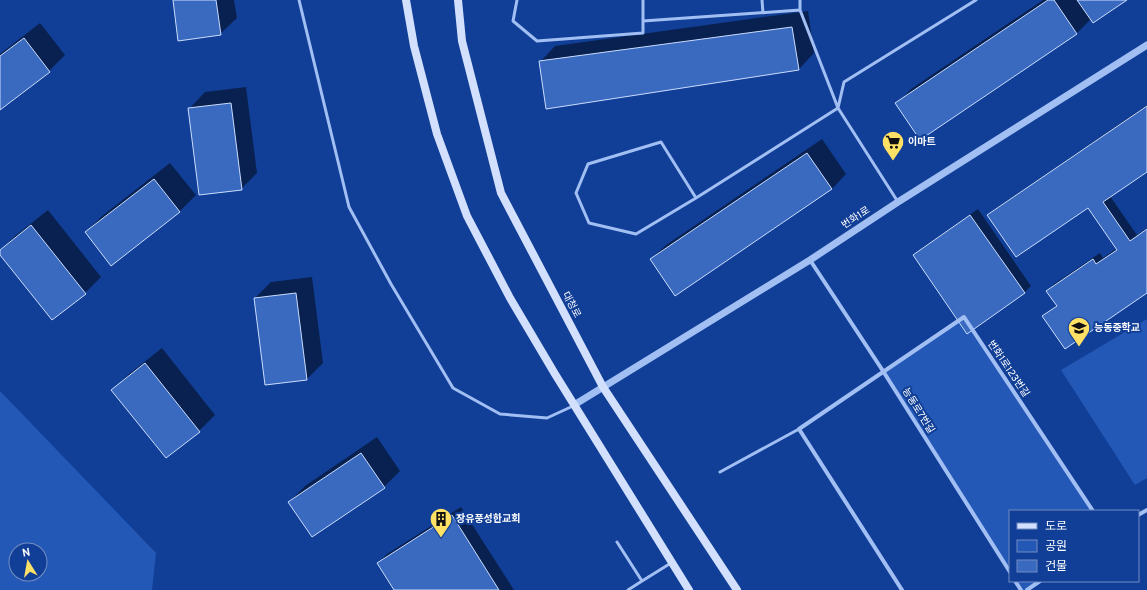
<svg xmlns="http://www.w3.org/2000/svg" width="1147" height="590" viewBox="0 0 1147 590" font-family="Overpass,'Noto Sans KR',sans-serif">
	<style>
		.green { fill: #2458b6; fill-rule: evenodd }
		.shadow { fill: #0007 }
		.building { fill: #3a69c0; stroke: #caddfd }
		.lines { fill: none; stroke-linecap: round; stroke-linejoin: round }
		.service { stroke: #a2bff4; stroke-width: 3 }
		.minor { stroke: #a2bff4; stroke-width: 4 }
		.tertiary { stroke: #a2bff4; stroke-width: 7 }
		.secondary { stroke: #d2e0fd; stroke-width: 8 }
		.labels { text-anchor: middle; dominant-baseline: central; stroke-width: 4; stroke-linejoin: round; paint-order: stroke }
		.poi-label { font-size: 10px; font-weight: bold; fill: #fff; stroke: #113f97; text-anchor: start }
		.street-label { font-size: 10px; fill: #fff; stroke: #113f97 }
	</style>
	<rect width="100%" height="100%" fill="#113f97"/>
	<!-- green -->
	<path class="green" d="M 964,317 L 1093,511 L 1010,511 L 1010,572 L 883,371 Z
		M 1147,319 L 1147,478 L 1135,485 L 1061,370 Z
		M 0,391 L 156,553 L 152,590 L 0,590 ZM 16,550 L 40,550 L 40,574 L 16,574 Z
		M 1015,581 L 1040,581 L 1027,590 L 1021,590 Z"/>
	<!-- shadow -->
	<path class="shadow" d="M 174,0 L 234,0 L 237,18 L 220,34 Z
		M 1043,0 L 1125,0 L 1091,19 L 1077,33 L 920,139 L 897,104 L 911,89 Z
		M 808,11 L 814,53 L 799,69 L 540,62 L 555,46 Z
		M 40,23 L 65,55 L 49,71 L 0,109 L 0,54 Z
		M 246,87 L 257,173 L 241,189 L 189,109 L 205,92 Z
		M 1147,105 L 1147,171 L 1110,196 L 1137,235 L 1147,228 L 1147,292 L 1044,316 L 1057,305 L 1047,291 L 1054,284 L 1100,253 L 1103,258 L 1117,248 L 1089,207 L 988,215 L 995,209 Z
		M 822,139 L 846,174 L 832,189 L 651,259 L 666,245 Z
		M 170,163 L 196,195 L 180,211 L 111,265 L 86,232 L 102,216 Z
		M 978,209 L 1031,286 L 1024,293 L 914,256 L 921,249 Z
		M 48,210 L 101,277 L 85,293 L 0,253 L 0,251 L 15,236 Z
		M 312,277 L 323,363 L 307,379 L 255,298 L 271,282 Z
		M 162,348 L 215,415 L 199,431 L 166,457 L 113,390 L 129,374 Z
		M 377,437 L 400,471 L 384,487 L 289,502 L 305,486 Z
		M 461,507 L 514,590 L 395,590 L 378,563 L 387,554 Z"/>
	<!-- building -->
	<path class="building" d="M 173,0 L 216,0 L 221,35 L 178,41 Z
		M 1048,0 L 1054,0 L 1077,34 L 920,140 L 895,103 Z
		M 1077,0 L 1127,0 L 1093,23 Z
		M 792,27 L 799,70 L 546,109 L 539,61 Z
		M 24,38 L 50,72 L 0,110 L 0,56 Z
		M 231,103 L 242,190 L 199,195 L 188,108 Z
		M 1147,106 L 1147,172 L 1103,202 L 1130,241 L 1147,229 L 1147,293 L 1065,349 L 1042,316 L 1057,306 L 1046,291 L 1093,259 L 1096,264 L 1117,250 L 1088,208 L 1016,257 L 987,215 Z
		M 807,153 L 832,189 L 675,296 L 650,259 Z
		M 154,179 L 180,212 L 111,266 L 85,232 Z
		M 970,215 L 1025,293 L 967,334 L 913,255 Z
		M 31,225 L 86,294 L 52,320 L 0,255 L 0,250 Z
		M 296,293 L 307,380 L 265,385 L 254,298 Z
		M 145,363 L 200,432 L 166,458 L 111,390 Z
		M 361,453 L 385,488 L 312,537 L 288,502 Z
		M 452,515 L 499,590 L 394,590 L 377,563 Z"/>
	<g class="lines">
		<!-- service -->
		<path class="service" d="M 299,0 L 349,207 L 391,284 L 453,388 L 500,414 L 547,418 L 573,406
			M 517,0 L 513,21 L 537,41 L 643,33 L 643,0
			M 762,0 L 763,13
			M 800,0 L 800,10 L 838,108 L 898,202
			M 643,21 L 800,10
			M 696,198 L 661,142 L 588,164 L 576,193 L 589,223 L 636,234 L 696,198 L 838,108 L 844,82 L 976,0
			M 720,472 L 799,429
			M 617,542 L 642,581 L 628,590
			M 642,581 L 671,563"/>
		<!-- minor -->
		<path class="minor" d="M 810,260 L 883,371 L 1010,572
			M 1138,515 L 1147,510
			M 1015,581 L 1021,590
			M 902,590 L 799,429 L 964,317 L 1093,511
			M 1027,590 L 1040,581"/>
		<!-- tertiary -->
		<path class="tertiary" d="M 574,405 L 810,260 L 898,202 L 1147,45"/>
		<!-- secondary -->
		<path class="secondary" d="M 406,0 L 414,46 L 437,134 L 467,216 L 510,298 L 555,374 L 689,590
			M 458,0 L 462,41 L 501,193 L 603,387 L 737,590"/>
	</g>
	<!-- icons -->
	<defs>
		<g id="supermarket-pin" transform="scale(1.15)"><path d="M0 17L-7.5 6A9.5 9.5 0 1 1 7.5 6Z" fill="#ffe165" stroke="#113f97"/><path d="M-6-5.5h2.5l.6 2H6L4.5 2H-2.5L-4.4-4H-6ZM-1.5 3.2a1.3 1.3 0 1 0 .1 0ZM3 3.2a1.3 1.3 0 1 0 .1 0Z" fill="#111"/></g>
		<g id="school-pin" transform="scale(1.15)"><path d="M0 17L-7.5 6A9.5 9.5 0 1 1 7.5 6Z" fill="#ffe165" stroke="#113f97"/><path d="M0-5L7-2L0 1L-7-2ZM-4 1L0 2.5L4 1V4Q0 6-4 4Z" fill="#111"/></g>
		<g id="building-pin" transform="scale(1.15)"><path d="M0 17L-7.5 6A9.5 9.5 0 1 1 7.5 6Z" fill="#ffe165" stroke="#113f97"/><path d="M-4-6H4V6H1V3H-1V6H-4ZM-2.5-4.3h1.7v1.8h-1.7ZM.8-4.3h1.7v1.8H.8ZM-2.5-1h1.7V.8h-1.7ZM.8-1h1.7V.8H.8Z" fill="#111"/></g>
	</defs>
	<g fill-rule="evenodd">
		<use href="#supermarket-pin" x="893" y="142"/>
		<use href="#school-pin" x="1079" y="328"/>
		<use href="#building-pin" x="441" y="519"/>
	</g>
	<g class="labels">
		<!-- poi labels -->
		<g class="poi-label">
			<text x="908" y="142">이마트</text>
			<text x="1094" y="328">능동중학교</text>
			<text x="456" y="519">장유풍성한교회</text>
		</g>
		<!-- street labels -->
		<g class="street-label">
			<text transform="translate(856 218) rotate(-33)">번화1로</text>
			<text transform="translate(571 305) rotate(62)">대청로</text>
			<text transform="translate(1008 369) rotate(56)">번화1로123번길</text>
			<text transform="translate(918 411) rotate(58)">능동로7번길</text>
		</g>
	</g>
	<!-- legend -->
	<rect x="1009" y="510" width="130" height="72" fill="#113f97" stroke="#708cc1"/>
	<rect x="1017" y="523" width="20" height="6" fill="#d2e0fd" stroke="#708cc1"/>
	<text x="1045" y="530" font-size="12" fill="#ffffff">도로</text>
	<rect x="1017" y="540" width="20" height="12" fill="#2458b6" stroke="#708cc1"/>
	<text x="1045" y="550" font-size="12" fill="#ffffff">공원</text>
	<rect x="1017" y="560" width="20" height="12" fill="#3a69c0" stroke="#708cc1"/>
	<text x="1045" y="570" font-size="12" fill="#ffffff">건물</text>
	<!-- north arrow -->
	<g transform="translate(28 562) rotate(349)"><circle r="19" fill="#113f97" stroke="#708cc1"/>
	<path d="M0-3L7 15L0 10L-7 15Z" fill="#ffe165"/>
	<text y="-6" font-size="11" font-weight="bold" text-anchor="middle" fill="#ffffff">N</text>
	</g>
</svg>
